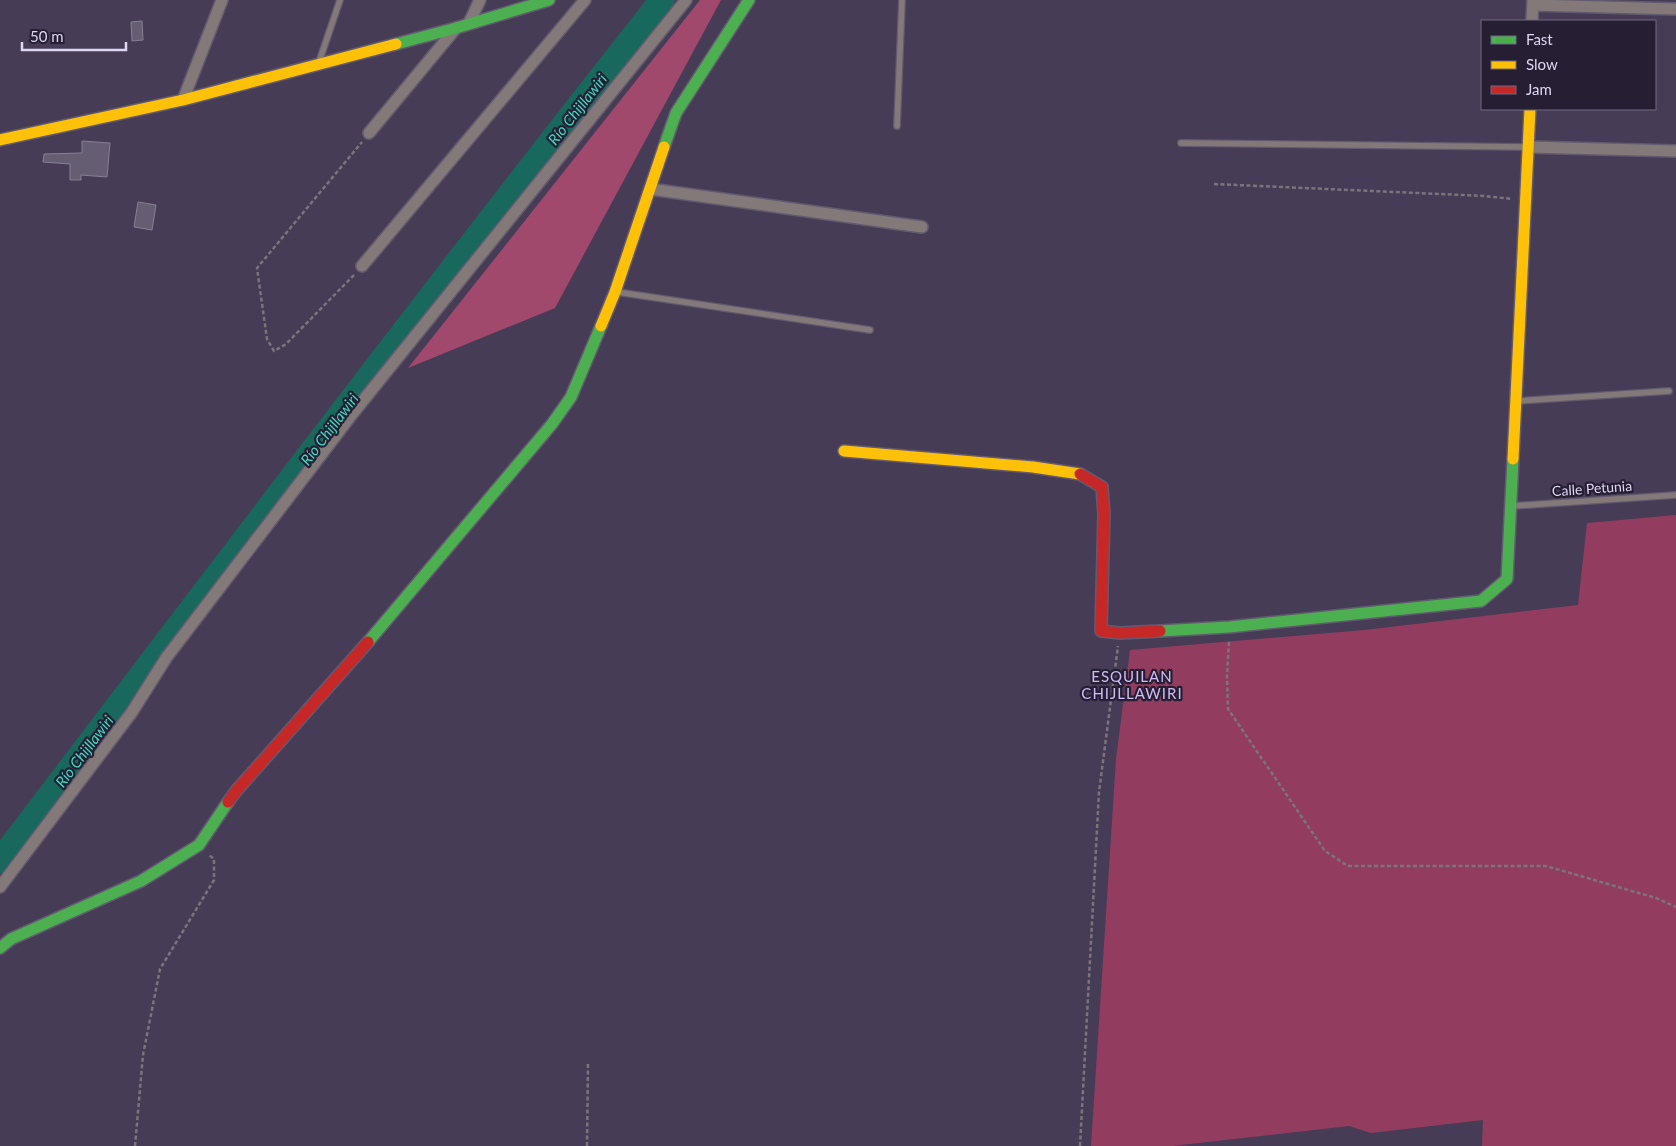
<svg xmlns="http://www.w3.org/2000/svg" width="1676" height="1146" viewBox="0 0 1676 1146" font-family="Lato,sans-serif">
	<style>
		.green { fill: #923d60 }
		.forest { fill: #a0496c }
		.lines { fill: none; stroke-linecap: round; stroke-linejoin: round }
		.river { stroke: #18685d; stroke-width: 25 }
		.building { fill: #655e73; stroke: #888096 }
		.lane-casing { stroke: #625a70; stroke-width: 8 }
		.street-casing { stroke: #625a70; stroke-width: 14 }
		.fast-casing { stroke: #625a70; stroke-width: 14 }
		.slow-casing { stroke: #625a70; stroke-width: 14 }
		.jam-casing { stroke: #625a70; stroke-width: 14 }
		.path { stroke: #7c747d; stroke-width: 2.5; stroke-dasharray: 4 2.5; stroke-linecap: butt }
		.lane { stroke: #827978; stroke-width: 5.5 }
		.street { stroke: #827978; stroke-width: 11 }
		.fast { stroke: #4caf50; stroke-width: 11 }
		.slow { stroke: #ffc107; stroke-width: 11 }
		.jam { stroke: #c62828; stroke-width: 11 }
		.labels { text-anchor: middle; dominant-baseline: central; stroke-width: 4.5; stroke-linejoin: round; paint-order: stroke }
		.street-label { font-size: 14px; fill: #ded6f2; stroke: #261f34 }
		.water-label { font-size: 15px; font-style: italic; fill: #3edbc2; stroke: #261f34 }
		.neighbourhood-label { font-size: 15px; letter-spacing: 1px; fill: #cfbcf5; stroke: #261f34 }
	</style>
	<rect width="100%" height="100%" fill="#463c56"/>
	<!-- green -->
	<path class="green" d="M 1676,515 L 1676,1146 L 1482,1146 L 1483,1120 L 1371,1133 L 1349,1126 L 1172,1146 L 1091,1146 L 1116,759 L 1130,650 L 1364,630 L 1578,605 L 1587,523 Z"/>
	<!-- forest -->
	<path class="forest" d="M 700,0 L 721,0 L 555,308 L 408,368 Z"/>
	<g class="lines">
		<!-- river -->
		<path class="river" d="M 0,861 C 219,573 438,284 662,0"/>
	</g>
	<!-- building -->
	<path class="building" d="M 142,21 L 143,40 L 132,41 L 131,22 Z
		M 82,141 L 110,143 L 107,177 L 81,175 L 81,180 L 70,180 L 70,164 L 43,162 L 44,154 L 82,153 Z
		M 138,202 L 156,205 L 152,230 L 134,227 Z"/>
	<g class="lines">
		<!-- lane casing -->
		<g class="lane-casing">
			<path id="lane" d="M 319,62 L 340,0
				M 897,126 L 902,0
				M 1181,143 L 1527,147
				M 617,292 L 870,330
				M 1517,401 L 1669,391
				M 1512,506 L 1676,495"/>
		</g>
		<!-- street casing -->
		<g class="street-casing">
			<path id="street" d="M 1533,5 L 1676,9
				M 1532,21 L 1533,0
				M 469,23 L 480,0
				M 183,100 L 222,0
				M 369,133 L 456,28
				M 1529,147 L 1676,151
				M 650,189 L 922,227
				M 362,266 L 585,0
				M 0,887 L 132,712 L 166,658 L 353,413 L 686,0"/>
		</g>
		<!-- fast casing -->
		<g class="fast-casing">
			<path id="fast" d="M 396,44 L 456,28 L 549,0
				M 664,147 L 676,113 L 749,0
				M 1160,631 L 1229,627 L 1481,601 L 1507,579 L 1513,459
				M 368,642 L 552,424 L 571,397 L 601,326
				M 0,948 L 11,939 L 141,881 L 199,845 L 228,802"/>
		</g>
		<!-- slow casing -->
		<g class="slow-casing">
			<path id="slow" d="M 0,140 L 183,100 L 396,44
				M 601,326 L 615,292 L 664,147
				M 844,451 L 1033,467 L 1080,474
				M 1513,459 L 1530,109"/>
		</g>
		<!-- jam casing -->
		<g class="jam-casing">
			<path id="jam" d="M 1080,474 L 1102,487 L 1104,514 L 1101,631 L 1120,633 L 1160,631
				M 228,802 L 236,791 L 368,642"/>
		</g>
		<!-- path -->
		<path class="path" d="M 1214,184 L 1485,196 L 1512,199
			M 354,275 L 286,344 L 274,351 L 267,339 L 257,268 L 362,142
			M 1229,642 L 1227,676 L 1228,709 L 1325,851 L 1348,866 L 1546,866 L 1656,898 L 1676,907
			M 135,1146 L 143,1055 L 160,969 L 214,880 L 214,859 L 209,855
			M 587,1146 L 588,1062
			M 1080,1146 L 1099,792 L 1118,646"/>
		<!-- lane -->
		<use href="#lane" class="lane"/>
		<!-- street -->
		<use href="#street" class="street"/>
		<!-- fast -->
		<use href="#fast" class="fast"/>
		<!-- slow -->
		<use href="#slow" class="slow"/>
		<!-- jam -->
		<use href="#jam" class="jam"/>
	</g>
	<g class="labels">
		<!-- street labels -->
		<g class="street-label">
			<text transform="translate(1592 488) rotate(-4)">Calle Petunia</text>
		</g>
		<!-- water labels -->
		<g class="water-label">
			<text transform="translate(577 109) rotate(-52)">Río Chijllawiri</text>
			<text transform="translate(329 429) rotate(-53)">Río Chijllawiri</text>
			<text transform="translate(84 751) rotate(-53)">Río Chijllawiri</text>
		</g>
		<!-- neighbourhood labels -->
		<g class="neighbourhood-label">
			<text x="1132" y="676">ESQUILAN<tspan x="1132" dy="17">CHIJLLAWIRI</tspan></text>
		</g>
	</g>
	<!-- legend -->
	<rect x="1481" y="20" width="175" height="90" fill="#261f34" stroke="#706880"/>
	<rect x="1491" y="36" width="25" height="8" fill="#4caf50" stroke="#706880"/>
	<text x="1526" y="45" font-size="15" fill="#ded6f2">Fast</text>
	<rect x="1491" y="61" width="25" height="8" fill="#ffc107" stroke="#706880"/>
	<text x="1526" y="70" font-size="15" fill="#ded6f2">Slow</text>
	<rect x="1491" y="86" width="25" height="8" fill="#c62828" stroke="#706880"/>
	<text x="1526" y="95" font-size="15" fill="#ded6f2">Jam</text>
	<!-- scale -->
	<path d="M22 42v8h104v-8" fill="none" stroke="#ded6f2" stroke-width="2.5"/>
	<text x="30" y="42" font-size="15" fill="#ded6f2" stroke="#261f34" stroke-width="4" paint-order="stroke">50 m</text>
</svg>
